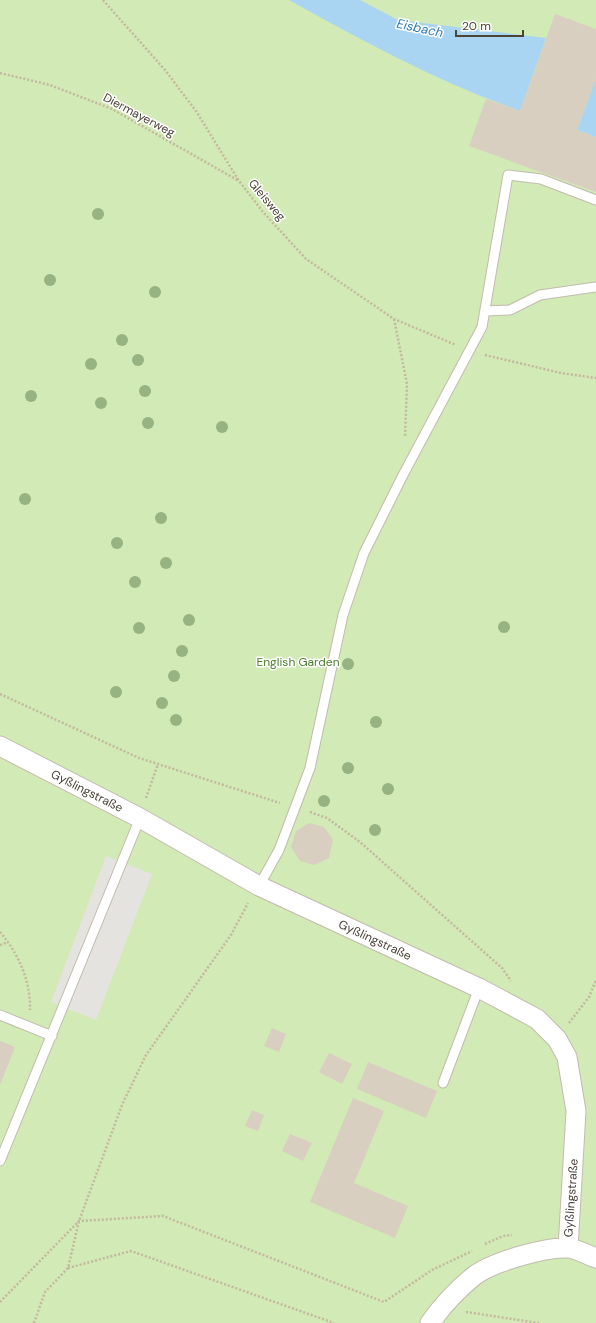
<svg xmlns="http://www.w3.org/2000/svg" width="596" height="1323" viewBox="0 0 596 1323" font-family="'DM Sans',sans-serif">
	<style>
		.green { fill: #d2eab5 }
		.parking { fill: #e5e3e0 }
		.water { fill: #a9d4f2 }
		.building { fill: #d8cfc1 }
		.lines { fill: none; stroke-linecap: round; stroke-linejoin: round }
		.service-casing { stroke: #c2bbae; stroke-width: 11 }
		.minor-casing { stroke: #c2bbae; stroke-width: 21 }
		.path { stroke: #c4b79f; stroke-width: 2.5; stroke-dasharray: 2 2; stroke-linecap: butt }
		.service { stroke: #fff; stroke-width: 9 }
		.minor { stroke: #fff; stroke-width: 19 }
		.tree { fill: #97b381 }
		.labels { text-anchor: middle; dominant-baseline: central; stroke-width: 3; stroke-linejoin: round; paint-order: stroke }
		.street-label { font-size: 12px; fill: #4b4439; stroke: #fff }
		.park-label { font-size: 12px; fill: #4a7f2a; stroke: #fff }
		.water-label { font-size: 13px; font-style: italic; fill: #2e7ab2; stroke: #fff }
	</style>
	<rect width="100%" height="100%" fill="#f6f3ec"/>
	<!-- green -->
	<path class="green" d="M 0,0 L 596,0 L 596,1323 L 0,1323 Z"/>
	<!-- parking -->
	<path class="parking" d="M 106,856 L 152,874 L 96,1020 L 51,1002 Z"/>
	<!-- water -->
	<path class="water" d="M 289,0 L 360,0 L 398,20 L 546,38 L 520,111 C 439,82 364,42 289,0 Z
		M 596,79 L 596,137 L 577,130 Z"/>
	<!-- building -->
	<path class="building" d="M 555,14 L 596,29 L 596,79 L 577,130 L 596,137 L 596,192 L 469,146 L 486,99 L 520,111 Z
		M 309,823 L 324,827 L 333,840 L 329,858 L 314,865 L 300,861 L 291,847 L 296,831 Z
		M 272,1028 L 286,1034 L 279,1052 L 264,1046 Z
		M 0,1041 L 15,1047 L 0,1085 Z
		M 329,1053 L 352,1064 L 342,1084 L 319,1072 Z
		M 368,1062 L 437,1091 L 426,1118 L 357,1089 Z
		M 353,1098 L 384,1111 L 354,1183 L 408,1206 L 395,1238 L 310,1202 Z
		M 252,1110 L 264,1115 L 258,1131 L 245,1126 Z
		M 290,1134 L 312,1143 L 303,1161 L 282,1151 Z"/>
	<g class="lines">
		<!-- service casing -->
		<g class="service-casing">
			<path id="service" d="M 485,311 L 510,310 L 540,295 L 596,287
				M 259,886 L 279,850 L 310,768 L 343,615 L 364,553 L 403,475 L 482,327 L 508,175 L 541,179 L 596,200
				M 0,1015 L 52,1036
				M 443,1083 L 479,988
				M 0,1161 L 140,818"/>
		</g>
		<!-- minor casing -->
		<g class="minor-casing">
			<path id="minor" d="M 0,746 L 140,818 L 259,886 L 479,988 L 537,1019 L 557,1039 L 567,1057 L 576,1111 L 568,1248
				M 430,1323 C 442,1306 458,1289 474,1276 C 492,1262 545,1247 567,1248 C 576,1248 587,1255 596,1258"/>
		</g>
		<!-- path -->
		<path class="path" d="M 103,0 L 165,70 L 196,111 L 239,181 L 263,212 L 306,259 L 394,319 L 456,345
			M 0,73 L 50,85 L 112,109 L 239,181
			M 394,319 L 407,384 L 405,437
			M 485,355 L 561,373 L 596,378
			M 0,694 L 139,758 L 280,803
			M 146,798 L 158,764
			M 310,812 L 327,818 L 360,842 L 502,968 L 511,981
			M 0,932 C 18,953 31,981 30,1010
			M 0,945 L 8,942
			M 569,1023 L 589,997 L 596,980
			M 485,1244 L 503,1236 L 512,1235
			M 68,1268 L 131,1251 L 334,1323
			M 0,1302 L 79,1221 L 163,1216 L 384,1302 L 432,1270 L 472,1251
			M 466,1312 L 539,1323
			M 34,1323 L 45,1292 L 68,1268 L 79,1221 L 122,1105 L 146,1055 L 231,935 L 248,903"/>
		<!-- service -->
		<use href="#service" class="service"/>
		<!-- minor -->
		<use href="#minor" class="minor"/>
	</g>
	<!-- trees -->
	<g class="tree">
		<circle cx="98" cy="214" r="6"/>
		<circle cx="50" cy="280" r="6"/>
		<circle cx="155" cy="292" r="6"/>
		<circle cx="122" cy="340" r="6"/>
		<circle cx="138" cy="360" r="6"/>
		<circle cx="91" cy="364" r="6"/>
		<circle cx="145" cy="391" r="6"/>
		<circle cx="31" cy="396" r="6"/>
		<circle cx="101" cy="403" r="6"/>
		<circle cx="148" cy="423" r="6"/>
		<circle cx="222" cy="427" r="6"/>
		<circle cx="25" cy="499" r="6"/>
		<circle cx="161" cy="518" r="6"/>
		<circle cx="117" cy="543" r="6"/>
		<circle cx="166" cy="563" r="6"/>
		<circle cx="135" cy="582" r="6"/>
		<circle cx="189" cy="620" r="6"/>
		<circle cx="504" cy="627" r="6"/>
		<circle cx="139" cy="628" r="6"/>
		<circle cx="182" cy="651" r="6"/>
		<circle cx="348" cy="664" r="6"/>
		<circle cx="174" cy="676" r="6"/>
		<circle cx="116" cy="692" r="6"/>
		<circle cx="162" cy="703" r="6"/>
		<circle cx="176" cy="720" r="6"/>
		<circle cx="376" cy="722" r="6"/>
		<circle cx="348" cy="768" r="6"/>
		<circle cx="388" cy="789" r="6"/>
		<circle cx="324" cy="801" r="6"/>
		<circle cx="375" cy="830" r="6"/>
	</g>
	<g class="labels">
		<!-- street labels -->
		<g class="street-label">
			<text transform="translate(139 115) rotate(28)">Diermayerweg</text>
			<text transform="translate(267 200) rotate(50)">Gleisweg</text>
			<text transform="translate(87 791) rotate(27)">Gyßlingstraße</text>
			<text transform="translate(375 940) rotate(25)">Gyßlingstraße</text>
			<text transform="translate(571 1198) rotate(-86)">Gyßlingstraße</text>
		</g>
		<!-- park labels -->
		<g class="park-label">
			<text x="298" y="662">English Garden</text>
		</g>
		<!-- water labels -->
		<g class="water-label">
			<text transform="translate(420 28) rotate(12)">Eisbach</text>
		</g>
	</g>
	<!-- scale -->
	<path d="M456 30v6h67v-6" fill="none" stroke="#4b4439" stroke-width="2"/>
	<text x="462" y="30" font-size="12" fill="#4b4439" stroke="#ffffff" stroke-width="3" paint-order="stroke">20 m</text>
</svg>
